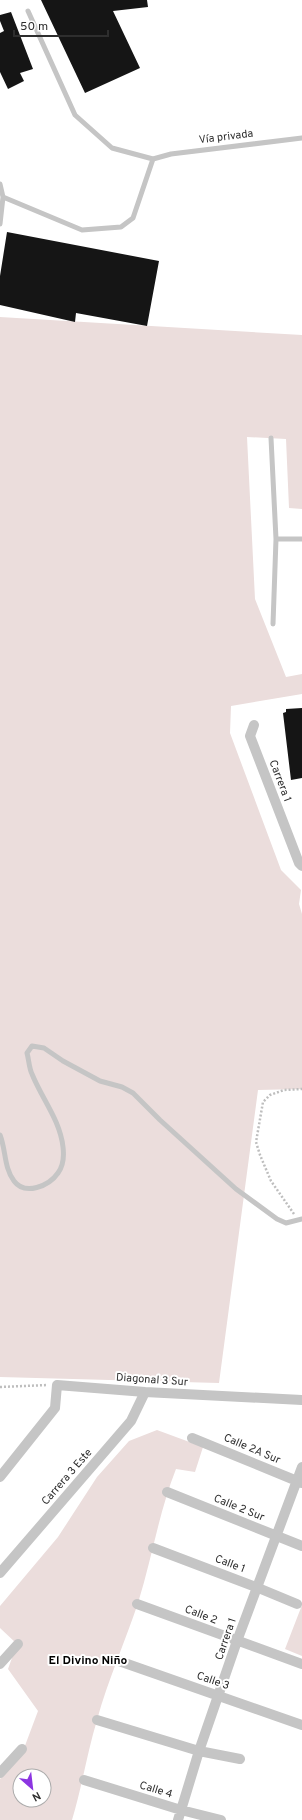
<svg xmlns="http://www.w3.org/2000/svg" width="302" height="1820" viewBox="0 0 302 1820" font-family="Overpass,sans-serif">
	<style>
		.green { fill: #ebdddc; fill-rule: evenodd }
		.building { fill: #151515 }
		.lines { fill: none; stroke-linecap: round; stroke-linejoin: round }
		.path { stroke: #bebebe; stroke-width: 2.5; stroke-dasharray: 2 2; stroke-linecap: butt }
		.service { stroke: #c5c5c5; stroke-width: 5 }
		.minor { stroke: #c5c5c5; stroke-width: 10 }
		.labels { text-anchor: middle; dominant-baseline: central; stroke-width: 4; stroke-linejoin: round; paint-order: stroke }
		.street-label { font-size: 11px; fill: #2e2e2e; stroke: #fff }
		.neighbourhood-label { font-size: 12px; font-weight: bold; fill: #000; stroke: #fff }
	</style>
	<rect width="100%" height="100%" fill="#fff"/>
	<!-- green -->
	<path class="green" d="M 0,317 L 302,335 L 302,509 L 289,508 L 286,439 L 247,437 L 255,599 L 286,677 L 302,674 L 302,694 L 231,706 L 230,733 L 281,870 L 301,890 L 299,904 L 302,914 L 302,1089 L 258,1090 L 219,1383 L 0,1377 Z
		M 157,1430 L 203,1447 L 195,1472 L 176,1469 C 159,1512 152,1558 138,1603 C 125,1642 108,1680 97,1720 C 87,1753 82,1787 72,1820 L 0,1820 L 0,1779 L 23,1751 L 38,1711 L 8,1669 L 17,1644 L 0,1628 L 0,1606 L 58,1537 L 97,1477 L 129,1441 ZM 20,1776 L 44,1776 L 44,1800 L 20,1800 Z
		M 302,1605 L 302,1656 L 285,1649 Z"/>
	<!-- building -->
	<path class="building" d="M 41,0 L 147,0 L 148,7 L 113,11 L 140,68 L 85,93 Z
		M 11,12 L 33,69 L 20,73 L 24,81 L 8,89 L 0,72 L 0,33 L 4,31 L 0,21 L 0,15 Z
		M 7,232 L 159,261 L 147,326 L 76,313 L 75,322 L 0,305 L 0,276 Z
		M 302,708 L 302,778 L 291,780 L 283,713 L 286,712 L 286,709 Z"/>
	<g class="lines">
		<!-- path -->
		<path class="path" d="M 294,1214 L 271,1181 L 260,1155 L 256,1142 L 263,1102 L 270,1095 L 284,1090 L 302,1089
			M 0,1387 L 47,1385"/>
		<!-- service -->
		<path class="service" d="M 28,11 L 75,115 L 112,148 L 153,159
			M 153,159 L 171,154 L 302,138
			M 0,184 L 3,197
			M 0,224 L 3,197 L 82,230 L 121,227 L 133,218 L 153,159
			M 271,438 L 276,539 L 273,624
			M 276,539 L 302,539
			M 0,1135 C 6,1150 4,1168 14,1181 C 25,1196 49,1186 58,1173 C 63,1166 64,1155 63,1147 C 60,1120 42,1099 32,1074 C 29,1068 29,1060 27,1053 L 32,1046 L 44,1048 L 63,1061 L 100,1081 L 122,1087 L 133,1093 L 160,1120 L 236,1189 L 277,1219 L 286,1223 L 302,1219"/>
		<!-- minor -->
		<path class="minor" d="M 254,725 L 250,736 L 299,863 L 302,866
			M 192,1438 L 302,1483
			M 0,1477 L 55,1408 L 57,1385 L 145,1392 L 302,1400
			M 167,1492 L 302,1546
			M 153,1548 L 256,1587 L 297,1604
			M 0,1573 L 131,1421 L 145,1392
			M 137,1604 L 302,1664
			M 116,1660 L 302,1725
			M 0,1664 L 18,1644
			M 97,1720 L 199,1751 L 240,1759
			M 0,1773 L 22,1749
			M 84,1780 L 181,1810 L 221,1820
			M 178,1820 L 199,1751 L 237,1641 L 302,1467"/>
	</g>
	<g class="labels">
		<!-- street labels -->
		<g class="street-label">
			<text transform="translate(226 137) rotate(-7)">Vía privada</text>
			<text transform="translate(280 781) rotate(69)">Carrera 1</text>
			<text transform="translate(152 1380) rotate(4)">Diagonal 3 Sur</text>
			<text transform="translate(252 1449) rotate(23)">Calle 2A Sur</text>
			<text transform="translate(67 1477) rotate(-49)">Carrera 3 Este</text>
			<text transform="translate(239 1508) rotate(22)">Calle 2 Sur</text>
			<text transform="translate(230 1564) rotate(21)">Calle 1</text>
			<text transform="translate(201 1615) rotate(21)">Calle 2</text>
			<text transform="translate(226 1639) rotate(-71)">Carrera 1</text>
			<text transform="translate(213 1681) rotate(19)">Calle 3</text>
			<text transform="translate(156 1790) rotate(17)">Calle 4</text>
		</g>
		<!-- neighbourhood labels -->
		<g class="neighbourhood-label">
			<text x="88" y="1661">El Divino Niño</text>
		</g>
	</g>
	<!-- north arrow -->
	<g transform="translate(32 1788) rotate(152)"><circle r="19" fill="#ffffff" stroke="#ababab"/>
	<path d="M0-3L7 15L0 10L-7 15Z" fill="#8c35e1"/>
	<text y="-6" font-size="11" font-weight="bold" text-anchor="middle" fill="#2e2e2e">N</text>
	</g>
	<!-- scale -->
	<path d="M14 30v6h94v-6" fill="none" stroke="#2e2e2e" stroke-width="2"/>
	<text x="20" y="30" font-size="12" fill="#2e2e2e" stroke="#ffffff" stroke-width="3" paint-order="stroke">50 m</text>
</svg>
